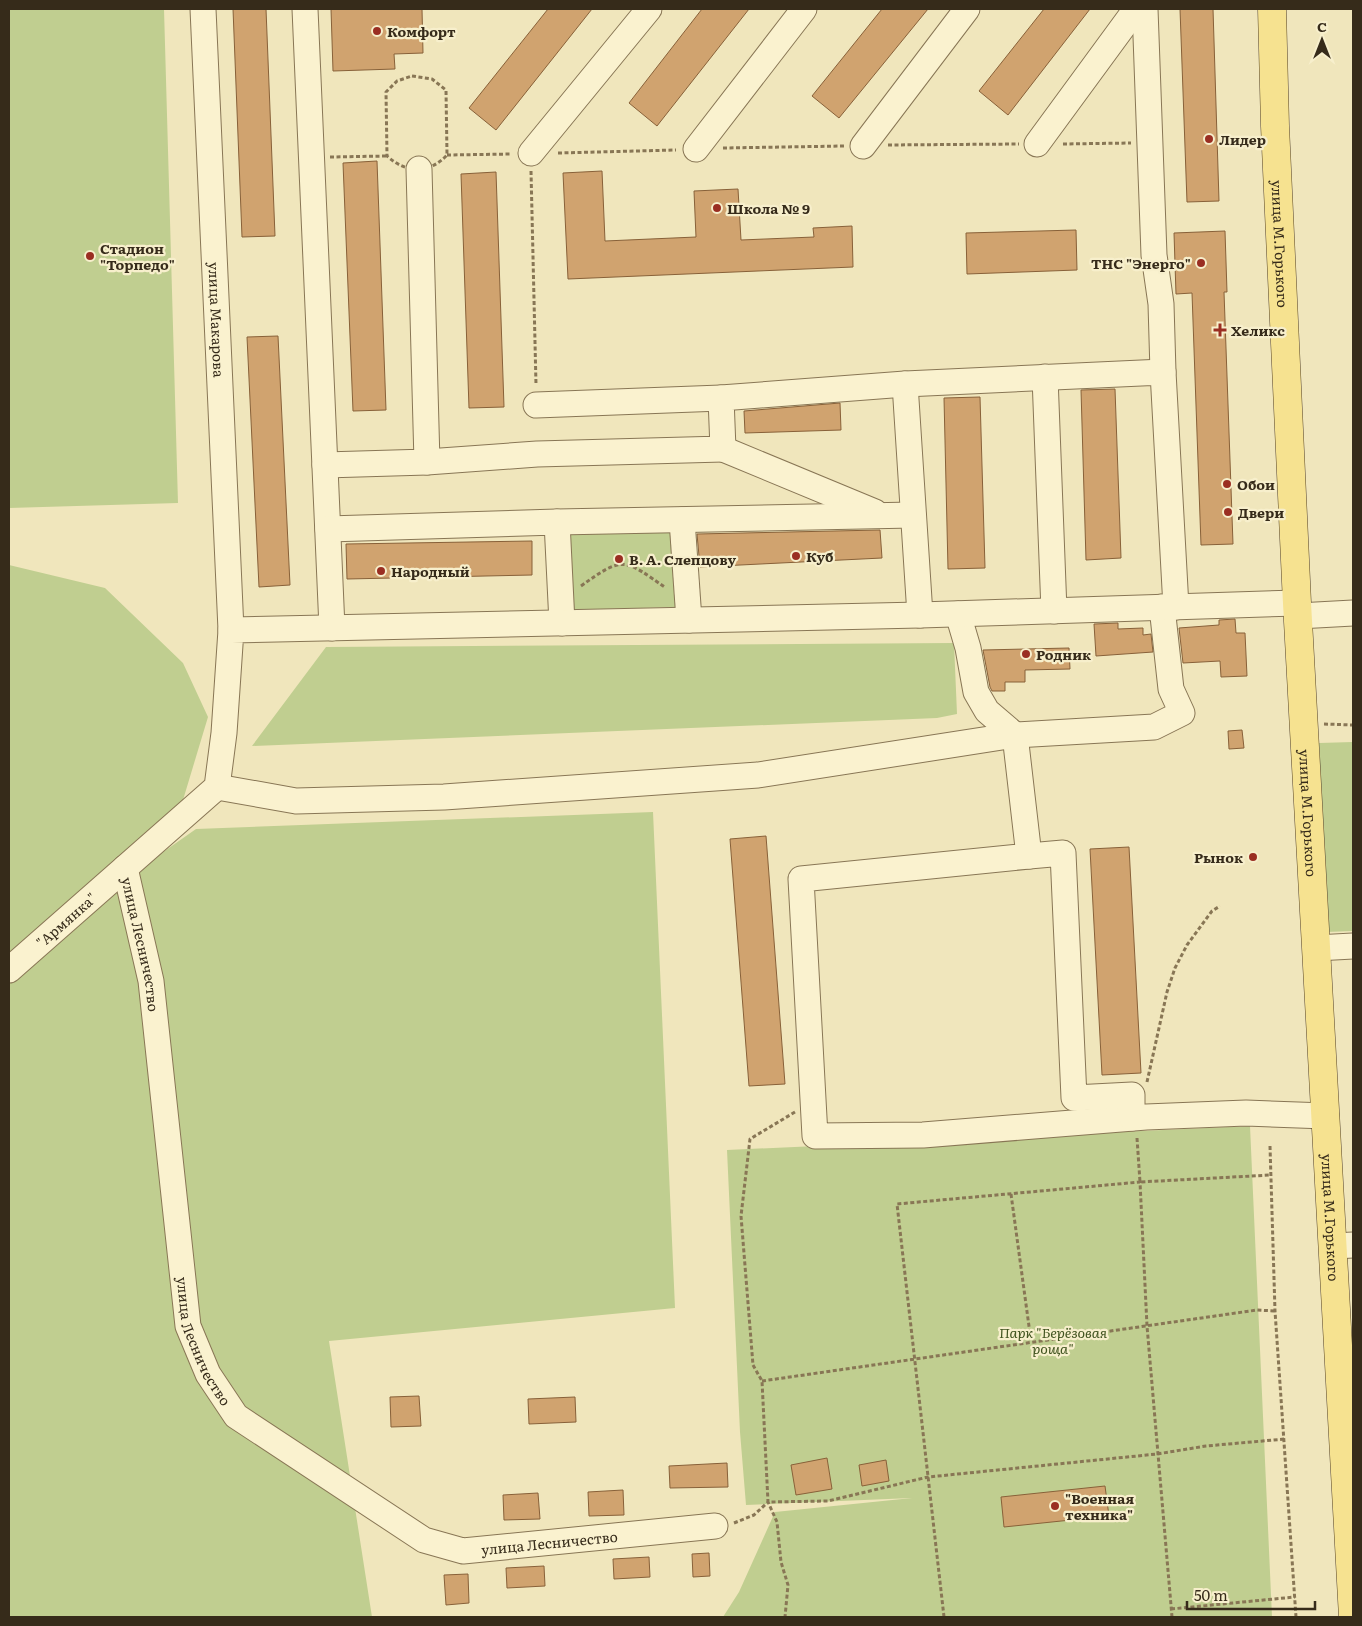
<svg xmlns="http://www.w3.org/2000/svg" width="1362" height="1626" viewBox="0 0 1362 1626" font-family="Literata,serif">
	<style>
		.green { fill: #c0ce90 }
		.building { fill: #d0a36f; stroke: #886139 }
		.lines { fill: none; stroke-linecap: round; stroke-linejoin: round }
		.minor-casing { stroke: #887655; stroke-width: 27 }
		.major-casing { stroke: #55432a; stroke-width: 29 }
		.path { stroke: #887655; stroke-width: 3; stroke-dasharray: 4 2.5; stroke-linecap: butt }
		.minor { stroke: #faf2cf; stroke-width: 25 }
		.major { stroke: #f6e290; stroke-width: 28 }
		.poi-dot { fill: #9a2e22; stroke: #f7efcc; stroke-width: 2 }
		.labels { text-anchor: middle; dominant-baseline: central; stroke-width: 4.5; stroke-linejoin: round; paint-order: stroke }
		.poi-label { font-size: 14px; font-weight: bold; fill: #362b1a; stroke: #f7efcc; text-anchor: start }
		.street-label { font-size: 14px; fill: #362b1a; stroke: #f7efcc }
		.park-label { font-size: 14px; font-style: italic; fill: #415420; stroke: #f7efcc }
	</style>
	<rect width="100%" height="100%" fill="#f0e6bc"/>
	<!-- green -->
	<path class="green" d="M 9,9 L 164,9 L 178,503 L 9,508 Z
		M 676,531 L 678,607 L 568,610 L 566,534 Z
		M 9,565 L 105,588 L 183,663 L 208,717 L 183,800 L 9,959 Z
		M 954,643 L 957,714 L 937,718 L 252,746 L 326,647 Z
		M 1353,742 L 1353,931 L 1326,932 L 1319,743 Z
		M 653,812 L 675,1308 L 329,1341 L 372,1617 L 9,1617 L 9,981 L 126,878 L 196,829 Z
		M 1250,1126 L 1272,1617 L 723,1617 L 739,1592 L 775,1512 L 912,1498 L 746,1505 L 740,1432 L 727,1150 Z"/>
	<!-- building -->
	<path class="building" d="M 233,9 L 266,9 L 275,236 L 242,237 Z
		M 331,9 L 422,9 L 423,53 L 394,54 L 395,69 L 333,71 Z
		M 548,9 L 592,9 L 496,130 L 469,108 Z
		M 702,9 L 749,9 L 657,126 L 629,103 Z
		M 882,9 L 928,9 L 839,118 L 812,96 Z
		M 1044,9 L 1090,9 L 1008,115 L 979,91 Z
		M 1180,9 L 1213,9 L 1219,201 L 1187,202 Z
		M 377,161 L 386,410 L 353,411 L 343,163 Z
		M 602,171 L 605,241 L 696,237 L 694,191 L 738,189 L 741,240 L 814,237 L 813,228 L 852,226 L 853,267 L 568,279 L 563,173 Z
		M 496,172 L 504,407 L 469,408 L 461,174 Z
		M 1076,230 L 1077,270 L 967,274 L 966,233 Z
		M 1225,231 L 1227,292 L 1224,292 L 1233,544 L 1201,545 L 1192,293 L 1176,294 L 1174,233 Z
		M 278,336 L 290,585 L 259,587 L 247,337 Z
		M 1115,389 L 1121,558 L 1086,560 L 1081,390 Z
		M 980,397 L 985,568 L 948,569 L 944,398 Z
		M 840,403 L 841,430 L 745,433 L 744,411 Z
		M 880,530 L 882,558 L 700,567 L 697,534 Z
		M 532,541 L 532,575 L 347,579 L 346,544 Z
		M 1235,619 L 1236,633 L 1245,633 L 1247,676 L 1221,677 L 1220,661 L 1183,663 L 1179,628 L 1219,625 L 1219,620 Z
		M 1118,623 L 1118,629 L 1143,628 L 1143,635 L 1151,634 L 1153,652 L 1096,656 L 1094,624 Z
		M 1069,648 L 1070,669 L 1025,670 L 1025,682 L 1005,682 L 1005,691 L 992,691 L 990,687 L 983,650 Z
		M 1242,730 L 1244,748 L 1229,749 L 1228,731 Z
		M 766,836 L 785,1084 L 749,1086 L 730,839 Z
		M 1129,847 L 1141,1073 L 1102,1075 L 1090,849 Z
		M 419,1396 L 421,1426 L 391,1427 L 390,1397 Z
		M 575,1397 L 576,1422 L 529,1424 L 528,1399 Z
		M 827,1458 L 832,1489 L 796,1495 L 791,1465 Z
		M 886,1460 L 889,1481 L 862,1486 L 859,1465 Z
		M 727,1463 L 728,1487 L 670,1488 L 669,1466 Z
		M 1105,1486 L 1109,1516 L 1004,1527 L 1001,1497 Z
		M 623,1490 L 624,1515 L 589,1516 L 588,1492 Z
		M 538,1493 L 540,1519 L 504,1520 L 503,1495 Z
		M 709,1553 L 710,1576 L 693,1577 L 692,1554 Z
		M 649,1557 L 650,1577 L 614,1579 L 613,1559 Z
		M 544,1566 L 545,1586 L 507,1588 L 506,1568 Z
		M 468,1574 L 469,1603 L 446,1605 L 444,1575 Z"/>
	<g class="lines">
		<!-- minor casing -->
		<g class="minor-casing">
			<g id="minor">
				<path id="s1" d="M 203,9 L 231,630"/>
				<path d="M 305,9 L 332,628"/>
				<path d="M 1145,9 L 1154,255 L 1161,304 L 1163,372"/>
				<path d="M 1037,144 L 1136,9"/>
				<path d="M 863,146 L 967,9"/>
				<path d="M 696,149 L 804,9"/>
				<path d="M 531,153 L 649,9"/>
				<path d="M 1045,377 L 1054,611"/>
				<path d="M 905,384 L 920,615"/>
				<path d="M 536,405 L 721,398"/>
				<path d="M 723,449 L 875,512"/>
				<path d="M 427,462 L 537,454 L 723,449 L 721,398 L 905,384 L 1163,372 L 1176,607"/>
				<path d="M 325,465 L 427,462 L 419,169"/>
				<path d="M 682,520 L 689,620"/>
				<path d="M 557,522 L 913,515"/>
				<path d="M 328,529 L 557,522 L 562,623"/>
				<path d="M 958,614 L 968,648 L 976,692 L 987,711 L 1015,735 L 1029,856 L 801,879 L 815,1136 L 923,1135 L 1146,1117 L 1246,1113 L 1326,1116"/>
				<path d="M 1298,616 L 1353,613"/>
				<path d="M 217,787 L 296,801 L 444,797 L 758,775 L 1015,735 L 1154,727 L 1182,713 L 1171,689 L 1162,607"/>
				<path d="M 1029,856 L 1063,853 L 1074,1098 L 1132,1095 L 1132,1118"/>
				<path id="s2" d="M 125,868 L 151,981 L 188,1326 L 208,1374 L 236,1416 L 424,1540 L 463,1551 L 715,1526"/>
				<path d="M 1316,948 L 1353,946"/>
				<path id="s3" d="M 9,970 L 217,787 L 224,733 L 231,630 L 920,615 L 1297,603"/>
				<path d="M 1334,1246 L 1353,1245"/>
			</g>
		</g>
		<!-- major casing -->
		<g class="major-casing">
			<g id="major">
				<path id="s4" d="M 1272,9 L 1275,126 L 1297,603 L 1353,1617"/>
			</g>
		</g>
		<!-- path -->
		<path class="path" d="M 412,76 L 432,79 L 446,90 L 447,155 C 429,174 407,174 387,156 L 386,92 L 397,81 Z
			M 1063,144 L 1131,143
			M 888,145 L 1019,144
			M 723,148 L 844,146
			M 558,153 L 676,150
			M 447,155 L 512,154
			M 330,157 L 387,156
			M 531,171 L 536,385
			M 581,586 C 624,555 624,559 666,588
			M 1324,724 L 1353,725
			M 1147,1082 L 1167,992 L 1175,968 L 1187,945 L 1212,911 L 1220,906
			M 795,1112 L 750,1139 L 741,1216 L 753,1365 L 762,1381 L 768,1502 L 828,1501 L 928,1477 L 1157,1454 L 1206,1446 L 1285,1439
			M 1137,1138 L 1140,1182 L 1271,1175
			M 1270,1146 L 1275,1311 L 1296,1617
			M 1011,1194 L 1031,1341
			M 762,1381 L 1257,1310 L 1275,1311
			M 734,1523 L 754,1515 L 768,1502 L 777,1522 L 781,1562 L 788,1585 L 785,1617
			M 1171,1609 L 1295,1597
			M 944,1617 L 897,1204 L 1140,1182 L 1147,1326 L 1172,1617"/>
		<!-- minor -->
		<use href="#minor" class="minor"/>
		<!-- major -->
		<use href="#major" class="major"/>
	</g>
	<!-- markers -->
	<g class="poi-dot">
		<circle cx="377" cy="31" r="5"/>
		<circle cx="1209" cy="139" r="5"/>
		<circle cx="717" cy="208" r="5"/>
		<circle cx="90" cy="256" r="5"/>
		<circle cx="1201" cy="263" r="5"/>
		<path d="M1217.5 322.5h5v5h5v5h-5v5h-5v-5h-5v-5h5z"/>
		<circle cx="1227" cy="484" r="5"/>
		<circle cx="1228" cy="512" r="5"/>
		<circle cx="796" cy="556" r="5"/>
		<circle cx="619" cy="559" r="5"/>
		<circle cx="381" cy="571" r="5"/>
		<circle cx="1026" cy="654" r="5"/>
		<circle cx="1253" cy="857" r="5"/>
		<circle cx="1055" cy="1506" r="5"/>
	</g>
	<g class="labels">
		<!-- poi labels -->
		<g class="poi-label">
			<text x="387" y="31">Комфорт</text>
			<text x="1219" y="139">Лидер</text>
			<text x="727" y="208">Школа № 9</text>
			<text x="100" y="248">Стадион<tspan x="100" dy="16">"Торпедо"</tspan></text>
			<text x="1191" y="263" text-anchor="end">ТНС "Энерго"</text>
			<text x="1231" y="330">Хеликс</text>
			<text x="1237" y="484">Обои</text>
			<text x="1238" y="512">Двери</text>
			<text x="806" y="556">Куб</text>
			<text x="629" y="559">В. А. Слепцову</text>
			<text x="391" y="571">Народный</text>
			<text x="1036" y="654">Родник</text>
			<text x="1243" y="857" text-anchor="end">Рынок</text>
			<text x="1065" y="1498">"Военная<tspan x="1065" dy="16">техника"</tspan></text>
		</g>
		<!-- street labels -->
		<g class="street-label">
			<text stroke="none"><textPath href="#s4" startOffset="235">улица М.Горького</textPath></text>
			<text stroke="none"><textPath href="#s1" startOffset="311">улица Макарова</textPath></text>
			<text stroke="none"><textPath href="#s4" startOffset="805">улица М.Горького</textPath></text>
			<text stroke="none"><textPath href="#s3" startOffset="76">"Армянка"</textPath></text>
			<text stroke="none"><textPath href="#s2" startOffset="78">улица Лесничество</textPath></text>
			<text stroke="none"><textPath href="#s4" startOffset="1210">улица М.Горького</textPath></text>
			<text stroke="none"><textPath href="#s2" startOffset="482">улица Лесничество</textPath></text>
			<text stroke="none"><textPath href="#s2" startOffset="918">улица Лесничество</textPath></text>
		</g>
		<!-- park labels -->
		<g class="park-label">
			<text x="1053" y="1332">Парк "Берёзовая<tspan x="1053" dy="16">роща"</tspan></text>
		</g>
	</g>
	<!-- border -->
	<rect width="1362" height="1626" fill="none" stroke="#362b1a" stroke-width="20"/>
	<!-- north arrow -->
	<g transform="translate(1322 40)" stroke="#f7efcc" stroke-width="4" paint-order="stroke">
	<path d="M0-4L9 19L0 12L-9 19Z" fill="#362b1a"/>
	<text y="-8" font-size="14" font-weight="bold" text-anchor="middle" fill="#362b1a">С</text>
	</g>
	<!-- scale -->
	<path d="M1187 1601v8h128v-8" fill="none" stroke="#362b1a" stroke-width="2.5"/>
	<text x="1194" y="1601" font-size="15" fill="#362b1a" stroke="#f7efcc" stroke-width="4" paint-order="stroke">50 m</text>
</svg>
